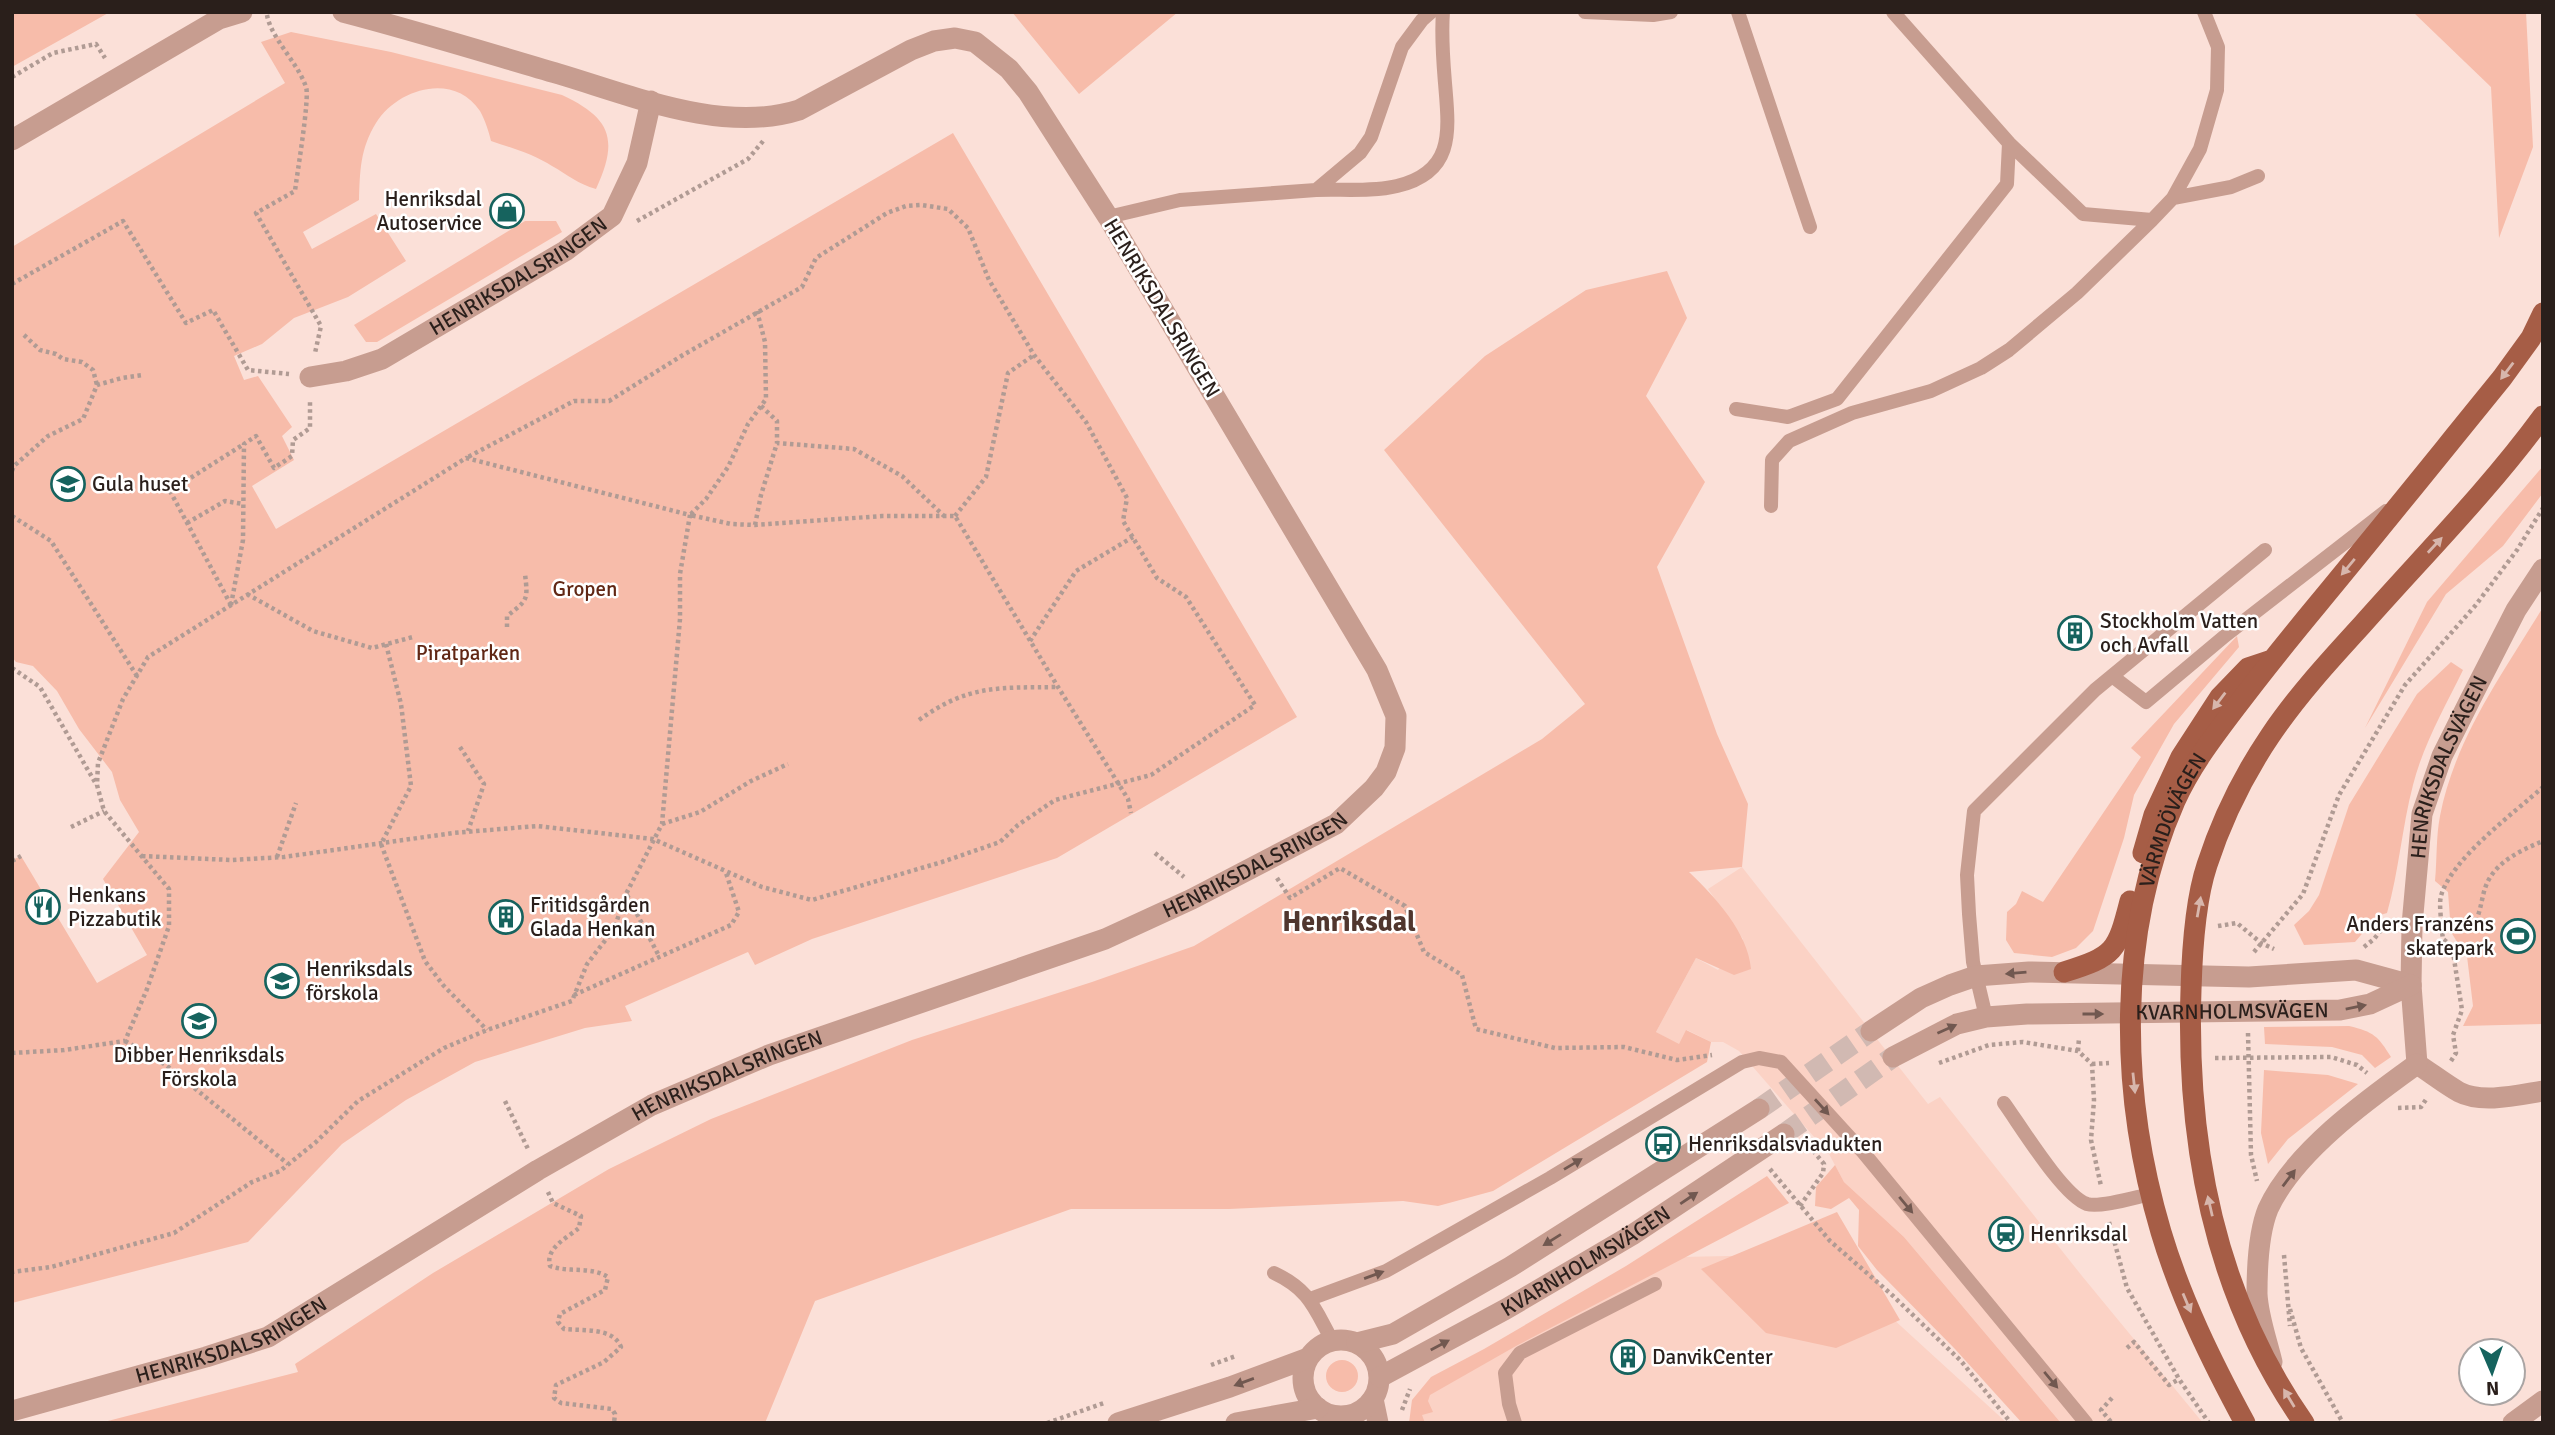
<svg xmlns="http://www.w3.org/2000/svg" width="2555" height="1435" viewBox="0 0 2555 1435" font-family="Signika,sans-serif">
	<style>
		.built { fill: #fbd2c5 }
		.green { fill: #f7bcaa }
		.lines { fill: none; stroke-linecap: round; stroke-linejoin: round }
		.tertiary-tunnel { stroke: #d1b9b2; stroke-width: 21; stroke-dasharray: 21 10; stroke-linecap: butt }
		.path { stroke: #b09b94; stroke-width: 4.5; stroke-dasharray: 3.5 3.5; stroke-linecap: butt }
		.service { stroke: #c79d90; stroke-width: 14 }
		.minor { stroke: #c79d90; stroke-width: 21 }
		.tertiary { stroke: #c79d90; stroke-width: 21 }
		.primary { stroke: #a65d46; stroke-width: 21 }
		.oneway { fill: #d7b6ac }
		.oneway2 { fill: #715850 }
		.labels { text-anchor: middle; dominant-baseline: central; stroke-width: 5; stroke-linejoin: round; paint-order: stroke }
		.poi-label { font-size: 21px; fill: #2a1f1b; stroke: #fff; text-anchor: start }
		.street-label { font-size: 21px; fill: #2a1f1b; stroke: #fff }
		.park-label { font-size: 21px; fill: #612714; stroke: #fff }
		.district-label { font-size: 28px; font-weight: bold; fill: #50362e; stroke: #fff }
	</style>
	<rect width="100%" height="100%" fill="#fbe0d8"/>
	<!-- built -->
	<path class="built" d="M 1742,867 L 1928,1104 L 1940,1097 L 2082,1276 L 2203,1423 L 2061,1423 L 1904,1237 L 1844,1182 L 1829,1154 L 1739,1051 L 1723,1042 L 1711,1042 L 1687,1030 L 1679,1045 L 1656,1032 L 1696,958 L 1718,970 L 1743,939 L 1708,889 Z
		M 1822,1254 L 2007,1423 L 1413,1423 L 1426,1392 L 1679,1257 Z"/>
	<!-- green -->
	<path class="green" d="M 12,12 L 110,12 L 12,67 Z
		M 1012,12 L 1178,12 L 1079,94 Z
		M 2413,12 L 2526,12 L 2533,147 L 2499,238 L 2491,87 Z
		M 291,32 L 391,52 L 562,95 C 611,118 619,139 596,189 C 578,184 568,175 552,166 C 533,154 512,148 491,141 C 489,132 485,120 480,111 C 454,72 398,88 376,123 C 360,149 360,171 359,200 L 303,232 L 312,249 L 376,214 L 406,261 L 348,297 L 294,318 L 262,344 L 234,356 L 244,380 L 258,376 L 292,427 L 282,436 L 294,460 L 252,486 L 276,529 L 953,133 L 1297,717 L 1057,858 L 812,939 L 755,965 L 748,952 L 625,1006 L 632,1021 L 585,1028 L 475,1062 L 406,1100 L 342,1144 L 248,1242 L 12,1303 L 12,860 L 21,856 L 97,983 L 147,955 L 103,879 L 139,832 L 120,800 L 112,772 L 79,729 L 57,691 L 33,666 L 16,662 L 12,657 L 12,247 L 285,83 L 261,42 Z
		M 525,221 L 556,221 L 562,232 L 377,342 L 366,342 L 354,325 Z
		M 1667,271 L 1687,318 L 1646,396 L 1705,482 L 1657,567 L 1717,734 L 1748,804 L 1742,867 L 1689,872 C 1715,897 1748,932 1751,969 L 1734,975 L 1696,958 L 1656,1032 L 1679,1044 L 1686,1030 L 1711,1042 L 1707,1062 L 1493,1191 L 1438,1206 L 1403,1201 L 1229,1209 L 1071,1209 L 815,1301 L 765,1423 L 100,1423 L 298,1372 L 295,1364 L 433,1273 L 609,1169 L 711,1119 L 912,1040 L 1092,982 L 1194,946 L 1542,739 L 1585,704 L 1384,450 L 1485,356 L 1586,290 Z
		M 2543,466 L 2543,493 L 2503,546 L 2446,594 L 2365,728 L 2427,602 Z
		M 2543,607 L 2543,1024 L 2463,1026 L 2473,1006 L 2466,948 L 2459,945 L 2451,932 L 2448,892 L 2435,881 C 2437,859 2436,836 2440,816 C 2455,738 2503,673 2543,607 Z
		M 2237,636 L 2239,647 L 2174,724 L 2134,795 L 2124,838 L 2093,931 L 2076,948 L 2052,957 L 2014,953 L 2006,940 L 2007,912 L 2016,904 L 2022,891 L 2043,902 L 2141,757 L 2131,748 Z
		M 2451,662 L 2463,670 C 2445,707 2423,745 2413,785 C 2402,827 2399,871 2387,913 L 2377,916 L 2355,942 L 2304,945 L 2294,925 L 2309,911 L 2319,895 L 2349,805 L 2417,694 Z
		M 2349,1026 C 2374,1032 2378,1036 2391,1057 L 2375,1068 L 2362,1055 L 2332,1047 L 2265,1044 L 2264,1027 Z
		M 2264,1070 L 2328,1075 L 2358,1084 L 2288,1139 L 2268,1164 L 2261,1133 Z
		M 1835,1165 L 1844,1182 L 1904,1237 L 2061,1423 L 2022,1423 L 1955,1349 L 1877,1270 L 1858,1246 L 1859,1210 L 1849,1198 L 1831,1209 L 1815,1206 L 1816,1187 Z
		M 1767,1176 L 1789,1203 L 1516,1346 L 1430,1395 L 1428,1401 L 1433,1412 L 1422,1415 L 1425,1423 L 1409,1423 L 1412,1400 L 1431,1377 L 1484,1349 L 1626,1266 Z
		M 1837,1212 L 1900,1320 L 1836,1348 L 1766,1333 L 1701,1269 Z
		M1326 1376a16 16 0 1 1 32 0a16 16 0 1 1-32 0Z"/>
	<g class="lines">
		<!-- tertiary-tunnel -->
		<path class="tertiary-tunnel" d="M 1759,1109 L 1871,1031
			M 1784,1134 L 1893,1057"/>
		<!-- path -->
		<path class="path" d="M 267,15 C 271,38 298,63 306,87 C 310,97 297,174 295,191 L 256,213 L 321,326 L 315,353
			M 12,77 L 53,53 L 96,44 L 105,58
			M 637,221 L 748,159 L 764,140
			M 12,284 L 123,221 L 186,323 L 213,310 L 248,370 L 289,374
			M 757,311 L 765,342 L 766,399 L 748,424 L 728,467 L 706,499 L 690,515 L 731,524 L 755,525 L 882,516 L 955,516 L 1058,687 L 1128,799 L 1131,813
			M 24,335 L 40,350 L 56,354 L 63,359 L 82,362 L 93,370 L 97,385
			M 761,406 L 777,421 L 777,443
			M 12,471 L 14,466 L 48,436 L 83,419 L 97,385 L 122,378 L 143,375
			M 12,516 L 51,541 L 137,676
			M 955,516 L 986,477 L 1008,373 L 1034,355
			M 187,523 L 225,501 L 243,504
			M 755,525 L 761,495 L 777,443 L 854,449 L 902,476 L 944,516
			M 247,594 L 313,631 L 372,648 L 413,637
			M 231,605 L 243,540 L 244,444 L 256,436 L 274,468 L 292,456 L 293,440 L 310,428 L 310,400
			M 231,605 L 170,491 L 244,444
			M 507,627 L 507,616 C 528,600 528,600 525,574
			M 1030,641 L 1076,571 L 1133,537
			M 386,644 L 401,704 L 411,786 L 381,844 L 425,961 L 443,985 L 487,1030
			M 12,668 L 40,687 L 96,784
			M 919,720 C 969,684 999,688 1058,687
			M 460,747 L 484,784 L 468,831
			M 662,824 L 700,812 L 751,781 L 788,764
			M 71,827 L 104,811
			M 1155,853 L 1184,877
			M 142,856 L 231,860 L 284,857 L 453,833 L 537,826 L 653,839 L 762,887 L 812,900 L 942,862 L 1000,842 L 1018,825 L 1055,800 L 1151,775 L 1255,705 L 1186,597 L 1157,578 L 1123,521 L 1127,498 L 1086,422 L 1034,355 L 989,280 L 968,228 L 948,209 L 921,205 L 906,206 L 887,213 L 816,258 L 802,287 L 683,355 L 609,401 L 574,401 L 466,458
			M 277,857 L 296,803
			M 12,861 L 21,856
			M 1277,878 L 1290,898 L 1340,868 L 1405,906 L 1424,952 L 1462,975 L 1476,1029 L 1555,1048 L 1624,1047 L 1677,1060 L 1712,1055
			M 627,895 L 659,956
			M 2441,923 C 2441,915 2439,904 2441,896 C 2451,859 2514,813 2543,787
			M 2218,926 L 2237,923 L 2261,943 L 2274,949
			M 2364,947 L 2374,939 L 2385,925 L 2388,925
			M 2254,952 L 2303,894 L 2339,795 L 2405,685 L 2475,606 L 2517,550 L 2543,508
			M 574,995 L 731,925 L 739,912 L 726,873
			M 2248,1033 L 2251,1155 L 2257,1181
			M 125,1041 L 166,1065 L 288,1164
			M 2078,1051 L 2079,1038
			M 12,1053 L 64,1050 L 125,1041 L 147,989 L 169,926 L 169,889 L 104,811 L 97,785 L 98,763 L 123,699 L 148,657 L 466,458 L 690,515 L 680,574 L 680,619 L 662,824 L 626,894 L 614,929 L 587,964 L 572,1001 L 487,1030 L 444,1048 L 358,1101 L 316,1142 L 280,1171 L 252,1182 L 174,1233 L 51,1267 L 12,1272
			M 2215,1058 L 2331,1057 L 2357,1065 L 2367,1073
			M 2451,1061 L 2456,1053 L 2453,1035 L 2462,1010 L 2452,946 L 2443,939 L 2441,924 L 2474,924 C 2482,911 2481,895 2488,881 C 2499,860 2522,850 2543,841
			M 1939,1063 L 1989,1045 L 2023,1042 L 2078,1051 L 2092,1064 L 2094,1100 L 2091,1140 L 2101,1186
			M 2092,1064 L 2109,1063
			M 505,1101 L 528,1149
			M 2398,1108 L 2421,1107 L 2427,1098
			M 1770,1169 L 1830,1241 L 1891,1294 L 1961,1361 L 2011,1423
			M 548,1192 L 553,1203 L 581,1216 L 579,1228 C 567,1238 545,1248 550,1266 C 569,1273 591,1266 608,1277 L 605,1290 L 560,1314 L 558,1322 L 564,1329 C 583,1331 613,1327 621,1347 L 604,1362 L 556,1385 L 554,1398 L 561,1403 L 612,1409 L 615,1414 L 614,1423
			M 1800,1206 L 1823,1173 L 1824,1164 L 1806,1142
			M 2109,1222 L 2127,1288 L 2179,1379 L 2209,1423
			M 2284,1255 L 2290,1326
			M 2290,1309 L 2301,1348 L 2343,1423
			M 2127,1348 L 2134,1342 L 2169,1385 L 2179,1379
			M 1211,1365 L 1236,1356
			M 2112,1398 L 2101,1410 L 2112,1423
			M 1402,1410 L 1410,1389
			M 1047,1423 L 1104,1403"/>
		<!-- service -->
		<path class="service" d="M 1585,12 L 1653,15 L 1671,12
			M 1738,12 L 1810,227
			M 2009,143 L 2083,214 L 2152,220 L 2173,198 L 2200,149 L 2217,90 L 2218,47 L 2204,12
			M 1316,190 C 1341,189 1374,192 1397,186 C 1455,172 1449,131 1445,83 C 1443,59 1441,36 1443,12
			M 2173,198 L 2231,187 L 2258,176
			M 1108,217 L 1180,200 L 1316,190 L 1360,153 L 1371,137 L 1402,47 L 1422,20 L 1431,12
			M 1736,409 L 1788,417 L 1837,399 L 2007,184 L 2009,143 L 1893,12
			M 1771,506 L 1772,460 L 1789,441 L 1852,413 L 1931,391 L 1981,368 L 2009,350 L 2077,293 L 2152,220
			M 2112,676 L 2146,702 L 2226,635 L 2386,511
			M 1986,1017 L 1973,962 L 1969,914 L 1967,875 L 1974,811 L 2095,690 L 2265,550
			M 2004,1103 C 2020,1125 2063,1196 2087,1204 C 2100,1208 2136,1197 2151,1194
			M 1274,1273 C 1310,1290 1314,1308 1332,1340
			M 1310,1299 L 1386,1271 L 1550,1178 L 1742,1062 L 1759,1058 L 1781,1062 L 1863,1152 L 2086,1423
			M 1515,1423 L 1509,1404 L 1505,1373 L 1520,1353 L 1655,1284"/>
		<!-- minor -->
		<g class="minor">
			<path d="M 12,140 L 219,19 L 242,12"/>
			<path id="s1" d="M 310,377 L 346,371 L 382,359 L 565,251 L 612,216 L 637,163 L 651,101"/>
			<path id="s2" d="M 2417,1064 L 2411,985 L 2412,925 L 2422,814 L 2442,756 L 2471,698 L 2516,610 L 2543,569"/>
			<path d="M 2417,1064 C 2431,1073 2445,1084 2459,1092 C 2482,1104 2518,1095 2543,1091"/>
			<path d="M 2272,1362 C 2267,1341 2258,1316 2257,1294 C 2257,1270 2259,1231 2268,1209 C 2294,1152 2367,1100 2417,1064"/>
			<path d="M 1373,1399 L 1378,1423"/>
			<path id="s3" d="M 12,1411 L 206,1357 L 268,1337 L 538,1170 L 652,1105 L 769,1055 L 1105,939 L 1192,899 L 1336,824 L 1374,788 L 1386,772 L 1395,748 L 1396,716 L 1377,670 L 1108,217 L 1028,92 L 1009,69 L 975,42 L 955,38 L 934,41 L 911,50 L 799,110 C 724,134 633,96 559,74 C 487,53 416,31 343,12"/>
			<path d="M 1333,1416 L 1341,1423"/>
			<path d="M 2513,1423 L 2543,1401"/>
		</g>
		<!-- tertiary -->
		<g class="tertiary">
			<path d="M 1871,1031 L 1921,998 L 1950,985 L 1976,976 L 2029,972 L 2249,977 L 2356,970 L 2411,985"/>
			<path id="s4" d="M 1893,1057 L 1957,1024 L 1986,1017 L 2027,1014 L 2340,1010 L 2370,1004 L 2411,985"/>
			<circle cx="1341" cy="1378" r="38"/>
			<path d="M 1357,1343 L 1393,1334 L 1510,1267 L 1759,1109"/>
			<path id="s5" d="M 1380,1377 L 1506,1309 L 1632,1235 L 1784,1134"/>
			<path d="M 1118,1423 L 1230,1387 L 1308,1358"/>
			<path d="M 1236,1423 L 1318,1408"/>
		</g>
		<!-- primary -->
		<g class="primary">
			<path d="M 2143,853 L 2154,815 L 2181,757 L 2220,697 L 2248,668 L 2269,661"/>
			<path d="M 2064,972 C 2115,956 2117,952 2130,901"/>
			<path id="s6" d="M 2245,1423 C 2212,1362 2181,1299 2161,1232 C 2120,1094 2116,935 2175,801 C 2190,768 2211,740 2233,711 C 2260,675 2289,639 2318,604 C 2380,529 2441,453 2502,378 L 2531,338 L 2543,313"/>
			<path d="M 2304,1423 C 2215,1296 2186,1143 2191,990 C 2192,953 2195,901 2207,865 C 2222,819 2243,776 2270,736 C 2297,696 2329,661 2362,625 C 2423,556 2488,491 2543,416"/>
		</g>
	</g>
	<!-- one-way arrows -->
	<defs><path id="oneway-solid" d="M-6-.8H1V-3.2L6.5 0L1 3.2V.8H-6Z" transform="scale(1.75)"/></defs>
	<g class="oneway">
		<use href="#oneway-solid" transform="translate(2507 371) rotate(127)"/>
		<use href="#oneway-solid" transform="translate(2435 545) rotate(-47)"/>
		<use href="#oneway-solid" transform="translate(2348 567) rotate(130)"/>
		<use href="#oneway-solid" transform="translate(2219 701) rotate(127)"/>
		<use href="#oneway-solid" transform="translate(2199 907) rotate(-80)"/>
		<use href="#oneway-solid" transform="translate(2134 1083) rotate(84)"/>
		<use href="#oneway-solid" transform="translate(2210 1206) rotate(-103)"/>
		<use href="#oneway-solid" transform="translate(2187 1303) rotate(67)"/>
		<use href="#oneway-solid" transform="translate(2289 1398) rotate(-121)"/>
	</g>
	<g class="oneway2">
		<use href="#oneway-solid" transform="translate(2016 973) rotate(175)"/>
		<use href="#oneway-solid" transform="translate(2356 1007) rotate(-11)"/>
		<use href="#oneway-solid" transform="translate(2093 1014)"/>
		<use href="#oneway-solid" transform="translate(1947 1029) rotate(-24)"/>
		<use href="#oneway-solid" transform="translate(1822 1107) rotate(48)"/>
		<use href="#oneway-solid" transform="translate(1573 1164) rotate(-31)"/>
		<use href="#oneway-solid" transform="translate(2289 1178) rotate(-53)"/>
		<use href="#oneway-solid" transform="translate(1689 1198) rotate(-34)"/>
		<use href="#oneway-solid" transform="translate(1906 1205) rotate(50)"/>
		<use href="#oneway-solid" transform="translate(1552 1240) rotate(148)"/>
		<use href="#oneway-solid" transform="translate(1374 1275) rotate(-20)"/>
		<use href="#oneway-solid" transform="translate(1440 1345) rotate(-28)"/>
		<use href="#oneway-solid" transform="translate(2051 1380) rotate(50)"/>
		<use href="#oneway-solid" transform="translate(1244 1382) rotate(160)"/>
	</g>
	<!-- icons -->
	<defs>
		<g id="shop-ring" transform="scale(1.75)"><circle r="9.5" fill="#fff" stroke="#16635e" stroke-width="1.5"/><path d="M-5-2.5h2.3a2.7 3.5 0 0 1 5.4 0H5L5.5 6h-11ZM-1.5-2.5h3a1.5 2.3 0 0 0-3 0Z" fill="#16635e"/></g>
		<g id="school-ring" transform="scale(1.75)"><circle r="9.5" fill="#fff" stroke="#16635e" stroke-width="1.5"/><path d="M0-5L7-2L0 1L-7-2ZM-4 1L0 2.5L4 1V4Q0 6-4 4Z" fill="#16635e"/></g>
		<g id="building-ring" transform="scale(1.75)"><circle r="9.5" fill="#fff" stroke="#16635e" stroke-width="1.5"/><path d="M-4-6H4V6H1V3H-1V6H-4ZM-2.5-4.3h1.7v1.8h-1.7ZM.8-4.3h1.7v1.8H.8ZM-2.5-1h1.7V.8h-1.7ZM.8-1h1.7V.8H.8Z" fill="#16635e"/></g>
		<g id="restaurant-ring" transform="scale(1.75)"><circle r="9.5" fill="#fff" stroke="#16635e" stroke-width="1.5"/><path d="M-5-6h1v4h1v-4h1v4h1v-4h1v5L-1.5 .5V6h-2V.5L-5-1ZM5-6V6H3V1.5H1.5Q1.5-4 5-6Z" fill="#16635e"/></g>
		<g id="stadium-ring" transform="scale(1.75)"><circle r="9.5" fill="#fff" stroke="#16635e" stroke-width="1.5"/><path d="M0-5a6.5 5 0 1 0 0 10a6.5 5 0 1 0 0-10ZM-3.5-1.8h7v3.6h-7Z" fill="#16635e"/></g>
		<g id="bus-ring" transform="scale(1.75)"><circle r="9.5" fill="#fff" stroke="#16635e" stroke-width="1.5"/><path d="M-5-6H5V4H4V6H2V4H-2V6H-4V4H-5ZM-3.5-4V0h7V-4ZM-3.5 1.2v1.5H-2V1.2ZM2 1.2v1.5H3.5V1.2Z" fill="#16635e"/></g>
		<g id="station-ring" transform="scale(1.75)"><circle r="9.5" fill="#fff" stroke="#16635e" stroke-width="1.5"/><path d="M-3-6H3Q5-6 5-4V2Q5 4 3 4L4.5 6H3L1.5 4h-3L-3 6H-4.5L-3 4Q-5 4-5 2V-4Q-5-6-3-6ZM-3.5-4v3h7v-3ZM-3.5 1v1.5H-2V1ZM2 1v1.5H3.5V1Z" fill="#16635e"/></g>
	</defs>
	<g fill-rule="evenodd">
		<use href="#shop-ring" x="507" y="211"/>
		<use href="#school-ring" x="68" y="484"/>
		<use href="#building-ring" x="2075" y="633"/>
		<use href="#restaurant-ring" x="43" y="907"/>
		<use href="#building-ring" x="506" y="917"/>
		<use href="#stadium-ring" x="2518" y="936"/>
		<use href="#school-ring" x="282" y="981"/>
		<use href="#school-ring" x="199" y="1021"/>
		<use href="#bus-ring" x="1663" y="1144"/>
		<use href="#station-ring" x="2006" y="1234"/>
		<use href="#building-ring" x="1628" y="1357"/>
	</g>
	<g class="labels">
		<!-- poi labels -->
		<g class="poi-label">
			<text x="482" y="199" text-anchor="end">Henriksdal<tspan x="482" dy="24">Autoservice</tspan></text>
			<text x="92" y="484">Gula huset</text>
			<text x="2100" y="621">Stockholm Vatten<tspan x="2100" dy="24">och Avfall</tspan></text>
			<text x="68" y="895">Henkans<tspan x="68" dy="24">Pizzabutik</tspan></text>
			<text x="530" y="905">Fritidsgården<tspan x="530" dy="24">Glada Henkan</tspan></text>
			<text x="2494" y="924" text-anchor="end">Anders Franzéns<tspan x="2494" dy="24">skatepark</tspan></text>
			<text x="306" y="969">Henriksdals<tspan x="306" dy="24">förskola</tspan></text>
			<text x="199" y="1055" text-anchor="middle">Dibber Henriksdals<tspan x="199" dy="24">Förskola</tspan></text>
			<text x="1688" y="1144">Henriksdalsviadukten</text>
			<text x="2030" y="1234">Henriksdal</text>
			<text x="1652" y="1357">DanvikCenter</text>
		</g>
		<!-- street labels -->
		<g class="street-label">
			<text stroke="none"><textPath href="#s1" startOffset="234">HENRIKSDALSRINGEN</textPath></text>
			<text transform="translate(1162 308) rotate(59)">HENRIKSDALSRINGEN</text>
			<text stroke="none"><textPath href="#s2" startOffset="303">HENRIKSDALSVÄGEN</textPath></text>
			<text stroke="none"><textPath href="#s6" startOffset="630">VÄRMDÖVÄGEN</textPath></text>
			<text stroke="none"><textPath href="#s3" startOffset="1365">HENRIKSDALSRINGEN</textPath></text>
			<text stroke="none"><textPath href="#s4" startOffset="348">KVARNHOLMSVÄGEN</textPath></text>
			<text stroke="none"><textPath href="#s3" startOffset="796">HENRIKSDALSRINGEN</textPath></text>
			<text stroke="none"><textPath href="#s5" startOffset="236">KVARNHOLMSVÄGEN</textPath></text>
			<text stroke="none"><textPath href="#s3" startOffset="231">HENRIKSDALSRINGEN</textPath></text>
		</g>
		<!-- park labels -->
		<g class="park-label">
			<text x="585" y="589">Gropen</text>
			<text x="468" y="653">Piratparken</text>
		</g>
		<!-- district labels -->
		<g class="district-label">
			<text x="1349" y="922">Henriksdal</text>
		</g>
	</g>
	<!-- border -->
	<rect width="2555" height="1435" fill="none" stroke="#2a1f1b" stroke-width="28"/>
	<!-- north arrow -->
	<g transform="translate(2492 1372) rotate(178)"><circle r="33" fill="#ffffff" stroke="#aaa5a4" stroke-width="2"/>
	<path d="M0-5L12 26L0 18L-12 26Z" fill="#16635e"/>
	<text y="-10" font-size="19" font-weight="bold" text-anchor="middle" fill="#2a1f1b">N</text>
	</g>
</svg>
